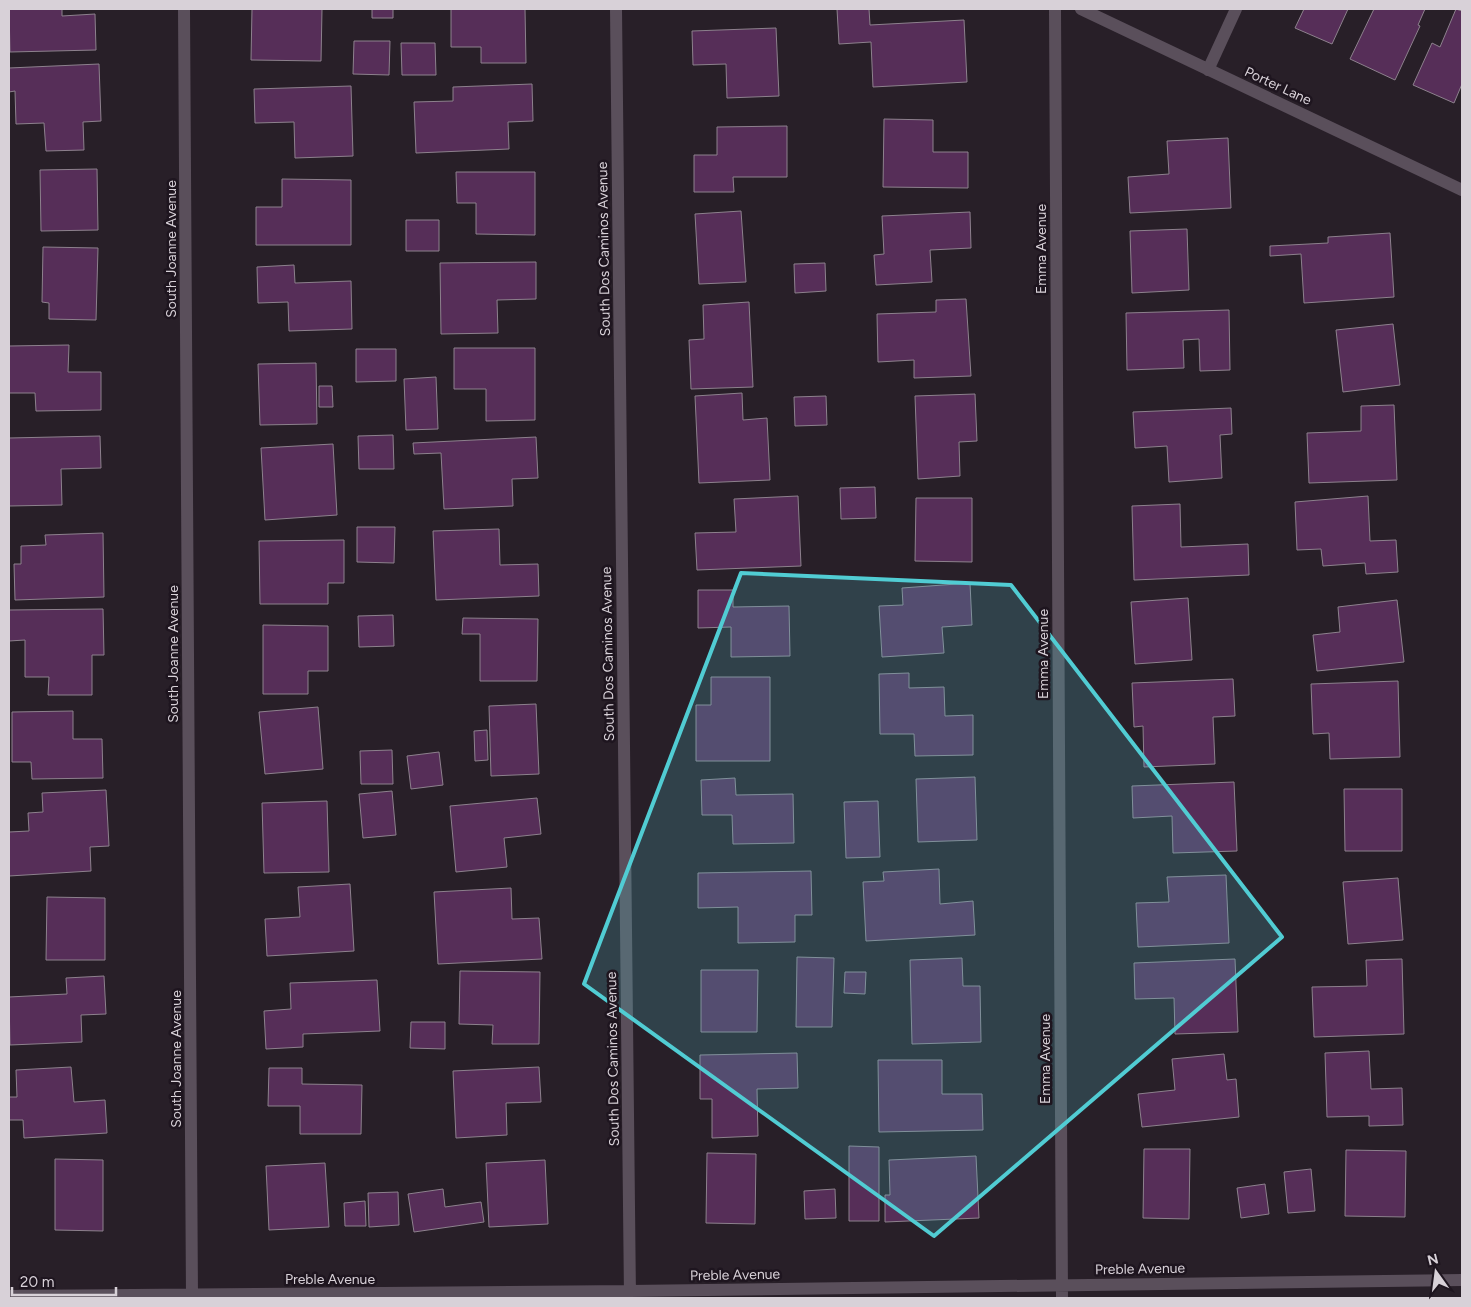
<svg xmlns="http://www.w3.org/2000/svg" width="1471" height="1307" viewBox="0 0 1471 1307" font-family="Figtree,sans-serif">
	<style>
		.building { fill: #562e58; stroke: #8d818d }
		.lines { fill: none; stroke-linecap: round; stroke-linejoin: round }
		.minor { stroke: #5a4f5b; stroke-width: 12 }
		.marked { fill: #51ccd3; fill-opacity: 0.2; stroke: #51ccd3; stroke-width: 4; stroke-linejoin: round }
		.labels { text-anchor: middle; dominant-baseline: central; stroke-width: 5; stroke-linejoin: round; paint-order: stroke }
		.street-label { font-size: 14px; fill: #d8d1d8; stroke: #1e151f }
	</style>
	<rect width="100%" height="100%" fill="#281f28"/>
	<!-- building -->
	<path class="building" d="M 9,9 L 62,9 L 62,16 L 95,14 L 96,50 L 10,52 Z
		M 252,9 L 322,9 L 321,61 L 251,60 Z
		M 372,9 L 393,9 L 393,18 L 372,18 Z
		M 451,9 L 525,9 L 526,63 L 481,63 L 481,47 L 451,47 Z
		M 837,9 L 869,9 L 870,25 L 964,20 L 967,82 L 873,87 L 871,42 L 839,44 Z
		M 1304,9 L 1348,9 L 1332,44 L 1295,28 Z
		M 1374,9 L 1425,9 L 1418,25 L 1420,26 L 1395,80 L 1350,59 Z
		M 1456,9 L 1462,11 L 1462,84 L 1454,103 L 1413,85 L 1432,43 L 1440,47 Z
		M 776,28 L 779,96 L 727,98 L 726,64 L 693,65 L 692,31 Z
		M 354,41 L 390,41 L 389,75 L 353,74 Z
		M 401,43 L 435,43 L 436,75 L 402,75 Z
		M 99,64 L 101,121 L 83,122 L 84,150 L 46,151 L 44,123 L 16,124 L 15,91 L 9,92 L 9,68 Z
		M 532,84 L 533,121 L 508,122 L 509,149 L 416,153 L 414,102 L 453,101 L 453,87 Z
		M 351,86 L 353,156 L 295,158 L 294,122 L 255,123 L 254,89 Z
		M 884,119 L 933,120 L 933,152 L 968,152 L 968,188 L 883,187 Z
		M 787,126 L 787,177 L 733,177 L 734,192 L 694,192 L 694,155 L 717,155 L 717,127 Z
		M 1228,138 L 1231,208 L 1130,213 L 1128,177 L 1169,174 L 1167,141 Z
		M 97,169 L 98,230 L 41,231 L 40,170 Z
		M 456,172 L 535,172 L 535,235 L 476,234 L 476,203 L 457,203 Z
		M 282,179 L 351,180 L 351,245 L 256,245 L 256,207 L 282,207 Z
		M 741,211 L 746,282 L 699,284 L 695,214 Z
		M 970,212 L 971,248 L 930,250 L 932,282 L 876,285 L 874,255 L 884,254 L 882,216 Z
		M 406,220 L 439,220 L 439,251 L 406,251 Z
		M 1187,229 L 1189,290 L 1132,293 L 1130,231 Z
		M 1390,233 L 1394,297 L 1304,303 L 1301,254 L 1270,256 L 1270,246 L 1328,243 L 1328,237 Z
		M 43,247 L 98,248 L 96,320 L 49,319 L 49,303 L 42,302 Z
		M 536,262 L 536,299 L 497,300 L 498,333 L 441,334 L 440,263 Z
		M 825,263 L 826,291 L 795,293 L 794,264 Z
		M 294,265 L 295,283 L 351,281 L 352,329 L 289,331 L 288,302 L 258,303 L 257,267 Z
		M 966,299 L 971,376 L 914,378 L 914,360 L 878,362 L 877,314 L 936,312 L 936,300 Z
		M 749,302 L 753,387 L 691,389 L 689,340 L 704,339 L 703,305 Z
		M 1229,310 L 1230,370 L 1200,371 L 1199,339 L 1183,340 L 1184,368 L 1127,370 L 1126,313 Z
		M 1393,324 L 1400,385 L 1343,392 L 1336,330 Z
		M 69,345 L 68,372 L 101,372 L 101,410 L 36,411 L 35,393 L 9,393 L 9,346 Z
		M 454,348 L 535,348 L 535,420 L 486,421 L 486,389 L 454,389 Z
		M 356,349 L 396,349 L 396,381 L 356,382 Z
		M 316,363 L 317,424 L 260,425 L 258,364 Z
		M 436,377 L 438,429 L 406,430 L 404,379 Z
		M 319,386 L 332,386 L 333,407 L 319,407 Z
		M 742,393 L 743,420 L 767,418 L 770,480 L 699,483 L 695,396 Z
		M 975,394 L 977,441 L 959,442 L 960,476 L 918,479 L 915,396 Z
		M 826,396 L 827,425 L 795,426 L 794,397 Z
		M 1394,405 L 1397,480 L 1309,483 L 1307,433 L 1361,431 L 1361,406 Z
		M 1231,408 L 1232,434 L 1220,435 L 1222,478 L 1169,482 L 1167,446 L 1135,448 L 1133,412 Z
		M 393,435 L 394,469 L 359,469 L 358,436 Z
		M 100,436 L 101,468 L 61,469 L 62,505 L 9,506 L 9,438 Z
		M 536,437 L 538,478 L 512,479 L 513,506 L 444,509 L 441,453 L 414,454 L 413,443 Z
		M 333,444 L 337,515 L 265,520 L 261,448 Z
		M 875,487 L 876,518 L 841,519 L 840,488 Z
		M 798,496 L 801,566 L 697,570 L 695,533 L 736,532 L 734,499 Z
		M 1368,496 L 1370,541 L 1396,540 L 1398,572 L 1366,574 L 1365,563 L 1323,566 L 1321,549 L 1297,550 L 1295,502 Z
		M 916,498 L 972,498 L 972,562 L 915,561 Z
		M 1180,504 L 1181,547 L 1248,544 L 1249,575 L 1134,580 L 1132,506 Z
		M 357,527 L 395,527 L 394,563 L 357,562 Z
		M 499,529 L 500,565 L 538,564 L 539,596 L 436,600 L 433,531 Z
		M 103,533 L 104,597 L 15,600 L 14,564 L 21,564 L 21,546 L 46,545 L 45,535 Z
		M 344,540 L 344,583 L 328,583 L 328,604 L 260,604 L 259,541 Z
		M 970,583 L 972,625 L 942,627 L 944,653 L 882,657 L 879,606 L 903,605 L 902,588 Z
		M 698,590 L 733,590 L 733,607 L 789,606 L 790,656 L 731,657 L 731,627 L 698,628 Z
		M 1188,598 L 1192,660 L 1135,664 L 1131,602 Z
		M 1397,600 L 1404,662 L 1317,671 L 1313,635 L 1340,632 L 1338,607 Z
		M 103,609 L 104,655 L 92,655 L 92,695 L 48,695 L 49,677 L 25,677 L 25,640 L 9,641 L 9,610 Z
		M 393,615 L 394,646 L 359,647 L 358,616 Z
		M 463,618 L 538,619 L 537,681 L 480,681 L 480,634 L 462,634 Z
		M 263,625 L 328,626 L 328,671 L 308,671 L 308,694 L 263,694 Z
		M 909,673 L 909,688 L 944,687 L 945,716 L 973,715 L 973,755 L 915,756 L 914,734 L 880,734 L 879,674 Z
		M 711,677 L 770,677 L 770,761 L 696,761 L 696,705 L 711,705 Z
		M 1233,679 L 1235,716 L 1213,717 L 1215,764 L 1144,767 L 1143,726 L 1134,727 L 1132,683 Z
		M 1398,681 L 1400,757 L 1330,759 L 1329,733 L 1313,734 L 1311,684 Z
		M 536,704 L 539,774 L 491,776 L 489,706 Z
		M 318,707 L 323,769 L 265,774 L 259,712 Z
		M 73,711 L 73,739 L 102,739 L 103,778 L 32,779 L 31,762 L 12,762 L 12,712 Z
		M 487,730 L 488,760 L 475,761 L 474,731 Z
		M 392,750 L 393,784 L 361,784 L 360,751 Z
		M 439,752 L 443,785 L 411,789 L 407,756 Z
		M 975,777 L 977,840 L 918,842 L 916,779 Z
		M 735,778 L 736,795 L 793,794 L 794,843 L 733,844 L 732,815 L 702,815 L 701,780 Z
		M 1234,782 L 1237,851 L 1173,853 L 1172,816 L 1133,818 L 1132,786 Z
		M 1344,789 L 1402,789 L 1402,851 L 1345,851 Z
		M 106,790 L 109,846 L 90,847 L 91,871 L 9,876 L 9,832 L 29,831 L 28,813 L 43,812 L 42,793 Z
		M 392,791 L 396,835 L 363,838 L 359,794 Z
		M 537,798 L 541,834 L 504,838 L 507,867 L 456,872 L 450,806 Z
		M 327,801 L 329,872 L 264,873 L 262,803 Z
		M 878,801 L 880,857 L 846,858 L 844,802 Z
		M 939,869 L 940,904 L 973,901 L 975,935 L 866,941 L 863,882 L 884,881 L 883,872 Z
		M 811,871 L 812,915 L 795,915 L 795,942 L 738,943 L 738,907 L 698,908 L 698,873 Z
		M 1226,875 L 1229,943 L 1138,947 L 1136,903 L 1169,902 L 1167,877 Z
		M 1398,878 L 1403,940 L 1348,944 L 1343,882 Z
		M 350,884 L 354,951 L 267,956 L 265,919 L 300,917 L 298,887 Z
		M 511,888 L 512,919 L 539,918 L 542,959 L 438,964 L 434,892 Z
		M 47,897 L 105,898 L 105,960 L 46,960 Z
		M 797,957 L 834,958 L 832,1027 L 796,1027 Z
		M 962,958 L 963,986 L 980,986 L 981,1042 L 912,1044 L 910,960 Z
		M 1235,959 L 1238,1032 L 1175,1034 L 1174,998 L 1135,999 L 1134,963 Z
		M 1402,959 L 1404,1034 L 1314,1037 L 1312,987 L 1367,986 L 1366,960 Z
		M 701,970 L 758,970 L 757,1032 L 701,1032 Z
		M 460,971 L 540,972 L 539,1044 L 492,1044 L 493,1025 L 459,1024 Z
		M 845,972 L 866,972 L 865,994 L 844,993 Z
		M 104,976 L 106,1014 L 81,1015 L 82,1042 L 10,1045 L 9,997 L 67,994 L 66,978 Z
		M 377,980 L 380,1031 L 303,1034 L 303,1047 L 266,1049 L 264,1011 L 291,1009 L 290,983 Z
		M 411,1022 L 445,1022 L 445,1049 L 410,1048 Z
		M 1369,1051 L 1371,1089 L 1402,1088 L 1403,1125 L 1369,1126 L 1369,1116 L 1327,1117 L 1325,1053 Z
		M 797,1053 L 798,1088 L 757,1089 L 758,1136 L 712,1138 L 712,1099 L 700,1099 L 700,1055 Z
		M 1224,1054 L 1227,1080 L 1236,1079 L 1239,1117 L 1142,1127 L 1138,1094 L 1175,1090 L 1172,1059 Z
		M 878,1060 L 942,1060 L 942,1094 L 982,1094 L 983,1130 L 879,1132 Z
		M 71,1067 L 74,1102 L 105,1100 L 107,1133 L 24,1138 L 23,1120 L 9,1120 L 9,1097 L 17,1097 L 16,1070 Z
		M 539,1067 L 541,1102 L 506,1103 L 507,1135 L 456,1138 L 453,1071 Z
		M 269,1068 L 302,1068 L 302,1084 L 362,1085 L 361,1134 L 300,1134 L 300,1106 L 268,1106 Z
		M 849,1146 L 879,1147 L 879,1221 L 849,1221 Z
		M 1144,1149 L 1190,1149 L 1189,1219 L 1143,1218 Z
		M 1346,1150 L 1406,1151 L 1405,1217 L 1345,1216 Z
		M 707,1153 L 756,1154 L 755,1224 L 706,1223 Z
		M 976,1156 L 979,1218 L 885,1222 L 885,1195 L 890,1195 L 889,1160 Z
		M 55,1159 L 103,1160 L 103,1231 L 55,1230 Z
		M 545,1160 L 548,1224 L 489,1227 L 486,1163 Z
		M 325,1163 L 329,1227 L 269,1230 L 266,1166 Z
		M 1311,1169 L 1315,1211 L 1288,1213 L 1284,1172 Z
		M 1265,1184 L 1269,1214 L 1241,1218 L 1237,1188 Z
		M 443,1189 L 445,1207 L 481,1202 L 484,1222 L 414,1232 L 408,1194 Z
		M 835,1189 L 836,1218 L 805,1219 L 804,1191 Z
		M 398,1192 L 399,1225 L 369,1227 L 368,1193 Z
		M 365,1201 L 366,1226 L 345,1226 L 344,1203 Z"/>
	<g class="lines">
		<!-- minor -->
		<path class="minor" d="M 184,9 L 192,1298
			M 616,9 L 630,1298
			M 1055,9 L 1062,1298
			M 1081,9 L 1462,190
			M 1208,70 L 1236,9
			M 9,1296 L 630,1291 L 1462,1280"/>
	</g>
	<!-- marked area -->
	<path class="marked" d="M 741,573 L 1011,585 L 1282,937 L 934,1236 L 584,984 Z"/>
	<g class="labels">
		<!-- street labels -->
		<g class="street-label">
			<text transform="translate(1278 86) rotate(25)">Porter Lane</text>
			<text transform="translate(171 249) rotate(-90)">South Joanne Avenue</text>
			<text transform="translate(604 249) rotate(-91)">South Dos Caminos Avenue</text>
			<text transform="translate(1041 249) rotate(-90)">Emma Avenue</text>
			<text transform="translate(173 654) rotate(-90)">South Joanne Avenue</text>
			<text transform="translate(608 654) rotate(-91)">South Dos Caminos Avenue</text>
			<text transform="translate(1043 654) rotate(-90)">Emma Avenue</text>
			<text transform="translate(176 1059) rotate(-90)">South Joanne Avenue</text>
			<text transform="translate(613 1059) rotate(-91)">South Dos Caminos Avenue</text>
			<text transform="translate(1045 1059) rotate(-90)">Emma Avenue</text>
			<text transform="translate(1140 1269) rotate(-1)">Preble Avenue</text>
			<text transform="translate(735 1275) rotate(-1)">Preble Avenue</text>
			<text x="330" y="1279">Preble Avenue</text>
		</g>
	</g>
	<!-- border -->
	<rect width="1471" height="1307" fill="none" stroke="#d8d1d8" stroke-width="20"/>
	<!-- north arrow -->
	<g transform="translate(1436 1272) rotate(346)" stroke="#1e151f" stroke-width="4" paint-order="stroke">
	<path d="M0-4L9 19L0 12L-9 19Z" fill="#d8d1d8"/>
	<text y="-8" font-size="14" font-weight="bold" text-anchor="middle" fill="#d8d1d8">N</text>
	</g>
	<!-- scale -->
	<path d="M12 1287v8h104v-8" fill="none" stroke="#d8d1d8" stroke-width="2.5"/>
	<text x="20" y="1287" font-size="15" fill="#d8d1d8" stroke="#1e151f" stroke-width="4" paint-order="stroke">20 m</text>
</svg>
